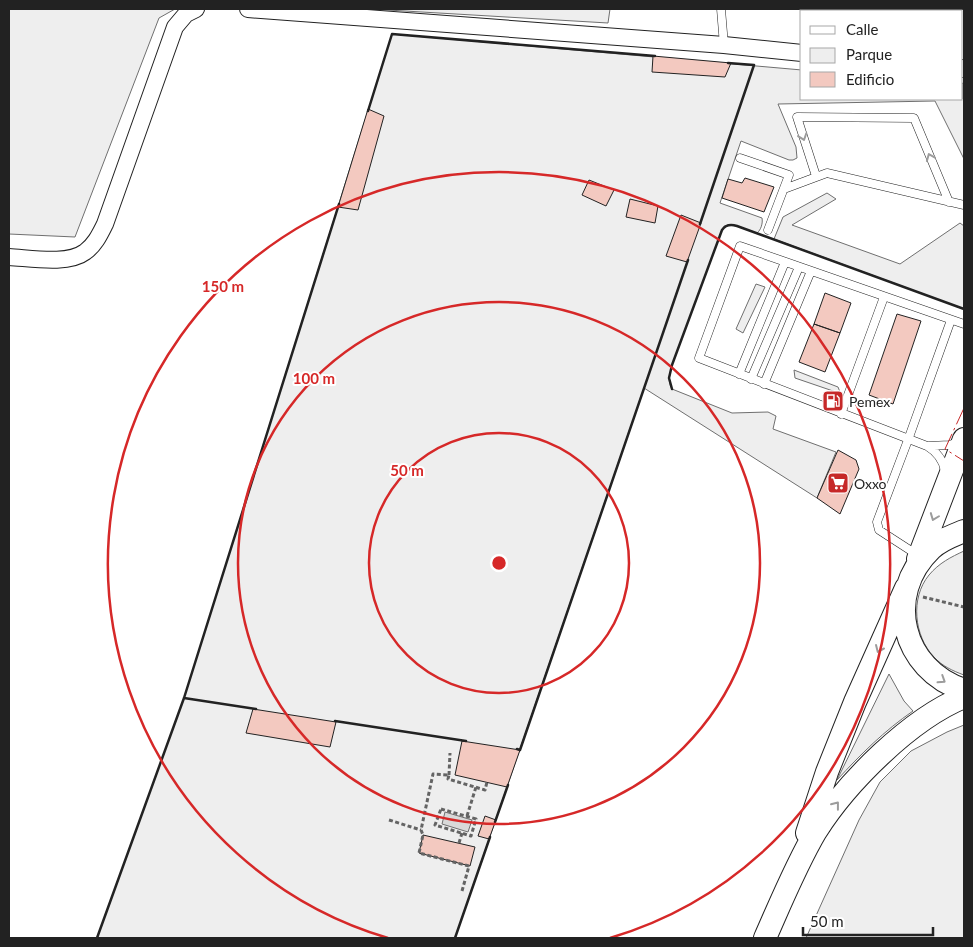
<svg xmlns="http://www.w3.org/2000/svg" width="973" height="947" viewBox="0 0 973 947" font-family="Lato,sans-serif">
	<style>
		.green { fill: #eee; stroke: #6f6f6f }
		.water { fill: #d9d9d9; stroke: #6f6f6f }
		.building { fill: #f3c9c0; stroke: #222 }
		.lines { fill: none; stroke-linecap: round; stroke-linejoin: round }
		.service-casing { stroke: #222; stroke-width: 9 }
		.minor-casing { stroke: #222; stroke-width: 18 }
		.secondary-casing { stroke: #222; stroke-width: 24 }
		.path { stroke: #646464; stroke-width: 3; stroke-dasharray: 4 2.5; stroke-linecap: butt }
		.service { stroke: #fff; stroke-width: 8 }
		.minor { stroke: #fff; stroke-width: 16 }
		.secondary { stroke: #fff; stroke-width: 22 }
		.wall { stroke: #222; stroke-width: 2.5 }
		.power { stroke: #c62828; stroke-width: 1; stroke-dasharray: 18 4 2.5 4; stroke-linecap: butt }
		.oneway { stroke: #9c9c9c }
		.ring { fill: none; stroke: #d62828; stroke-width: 2.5 }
		.labels { text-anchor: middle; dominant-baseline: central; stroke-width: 4; stroke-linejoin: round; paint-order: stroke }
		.poi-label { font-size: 14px; fill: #222; stroke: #fff; text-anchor: start }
		.centre { fill: #d62828; stroke: #fff; stroke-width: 2.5 }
		.ring-label { font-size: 15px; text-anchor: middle; font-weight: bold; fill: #d62828; stroke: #fff; stroke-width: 4; stroke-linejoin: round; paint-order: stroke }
	</style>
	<rect width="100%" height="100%" fill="#fff"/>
	<!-- green -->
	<path class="green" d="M 9,9 L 175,9 L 159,18 L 75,237 L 9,234 Z
		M 371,9 L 610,9 L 608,23 Z
		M 392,34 L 802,70 L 802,99 L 962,99 L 962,83 L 964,84 L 964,159 L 935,101 L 778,104 L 796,147 L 797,158 L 793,160 L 789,160 L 741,141 L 720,203 L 762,218 C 763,223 761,230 757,233 L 737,226 L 728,225 L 724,226 L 722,230 L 672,365 C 670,374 667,381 672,389 L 732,413 L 768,412 L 776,416 L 773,429 L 836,452 L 817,498 L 644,388 L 455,938 L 97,938 L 184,698 Z
		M 827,193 L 836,199 L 792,225 L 900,264 L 960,223 L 964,226 L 964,309 L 774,239 L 783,217 Z
		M 756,284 L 765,287 L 743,333 L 736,329 Z
		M 794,370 L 838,387 L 840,392 L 836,392 L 795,378 Z
		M 964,551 L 964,675 C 953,671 942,666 934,657 C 914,636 910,598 929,575 C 939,563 951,557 964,551 Z
		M 889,674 L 904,701 L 913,711 C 884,731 861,754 837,780 Z
		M 964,725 L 964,938 L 806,938 L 859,820 L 880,782 L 911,751 L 947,732 Z"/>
	<!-- water -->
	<path class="water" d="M 445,812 L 472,820 L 468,832 L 442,824 Z"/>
	<!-- building -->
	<path class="building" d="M 653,56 L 731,63 L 725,77 L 652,72 Z
		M 368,109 L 384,116 L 358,210 L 338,207 Z
		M 745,178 L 774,187 L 764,212 L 722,198 L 728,179 L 742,183 Z
		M 589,180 L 614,190 L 606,206 L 582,195 Z
		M 630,199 L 658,206 L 655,223 L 626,217 Z
		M 681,215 L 701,223 L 687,262 L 666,256 Z
		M 825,293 L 851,303 L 840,333 L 814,324 Z
		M 897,314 L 921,321 L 893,404 L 869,395 Z
		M 814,324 L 840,333 L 825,372 L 799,362 Z
		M 838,450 L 856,460 L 859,469 L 840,514 L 817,498 Z
		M 253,709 L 336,722 L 330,747 L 246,733 Z
		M 462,741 L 520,750 L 507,787 L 455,775 Z
		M 485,816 L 496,820 L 489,839 L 478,836 Z
		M 423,835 L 475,847 L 470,866 L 419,853 Z"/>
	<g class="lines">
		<!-- service casing -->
		<g class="service-casing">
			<path id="service" d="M 721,9 L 724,45
				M 740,158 L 789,175 L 768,230
				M 816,176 L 797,117 L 914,118 L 949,202
				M 784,189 L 827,173 L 964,205
				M 739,374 L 785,262
				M 751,379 L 799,267
				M 764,384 L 811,271
				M 841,414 L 884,297
				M 929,446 L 949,445 L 959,442
				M 945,471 C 943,459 937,452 927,446 L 699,358 L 740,246 L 964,324
				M 916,554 L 879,530 L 877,522 L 908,440 L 951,320"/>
		</g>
		<!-- minor casing -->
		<g class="minor-casing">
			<path id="minor" d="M 248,9 L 724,45 L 802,53
				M 962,68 L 964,69
				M 9,257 C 30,258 68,265 85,252 C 95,245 100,234 105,224 L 175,27 L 186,14 L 196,9"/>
		</g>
		<!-- secondary casing -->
		<g class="secondary-casing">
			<path id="secondary" d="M 964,531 C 952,536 940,540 931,549 C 883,595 902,670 964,690
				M 918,559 L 964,439
				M 807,833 L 827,772 L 855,702 L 906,588
				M 765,938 C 781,902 796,865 816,831 C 847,782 910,719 964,697"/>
		</g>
		<!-- path -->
		<path class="path" d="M 923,597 L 964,607
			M 449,775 L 450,753
			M 441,809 L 476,819 L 471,836 L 435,825 Z
			M 467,816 L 476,787
			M 389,820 L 421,830
			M 459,843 L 462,833
			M 462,891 L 469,866 L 419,853 L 423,835 L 421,830 L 433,774 L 449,775 L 448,779 L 485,790 L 487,782"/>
		<!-- service -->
		<use href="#service" class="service"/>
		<!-- minor -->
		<use href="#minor" class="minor"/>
		<!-- secondary -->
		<use href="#secondary" class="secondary"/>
		<!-- wall -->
		<path class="wall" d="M 368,111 L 392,34 L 655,56
			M 700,224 L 754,65 L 728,63
			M 672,389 L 669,378 L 672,365 L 722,230 C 726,224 731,224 737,226 L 964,309
			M 184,698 L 256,709
			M 335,721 L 466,741
			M 517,749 L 520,750 L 688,260
			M 495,822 L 508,785
			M 97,938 L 184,698 L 339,204
			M 455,938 L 490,837"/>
		<!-- power -->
		<path class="power" d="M 964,408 L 945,449 L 964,461"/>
	</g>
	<!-- one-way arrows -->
	<defs><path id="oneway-chevron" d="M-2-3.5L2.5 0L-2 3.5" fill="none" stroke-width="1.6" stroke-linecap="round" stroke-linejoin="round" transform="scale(1.25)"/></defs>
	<g class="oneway">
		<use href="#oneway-chevron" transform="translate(803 137) rotate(71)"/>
		<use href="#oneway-chevron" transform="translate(930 157) rotate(-112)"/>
		<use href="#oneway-chevron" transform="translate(934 517) rotate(111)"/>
		<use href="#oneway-chevron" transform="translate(879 649) rotate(114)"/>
		<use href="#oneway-chevron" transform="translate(942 680) rotate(33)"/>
		<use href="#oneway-chevron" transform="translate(836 805) rotate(-52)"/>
	</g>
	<!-- distance rings -->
	<g class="ring">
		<circle cx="499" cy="563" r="130"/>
		<circle cx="499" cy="563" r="261"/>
		<path d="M388 938A391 391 0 1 1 610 938"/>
	</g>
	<!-- icons -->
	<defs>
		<g id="fuel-square" transform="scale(1.125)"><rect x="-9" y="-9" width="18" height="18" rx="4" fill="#c62828" stroke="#fff"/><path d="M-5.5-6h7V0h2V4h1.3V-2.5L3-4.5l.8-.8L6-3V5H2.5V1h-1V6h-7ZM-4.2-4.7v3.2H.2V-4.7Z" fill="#fff"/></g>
		<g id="supermarket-square" transform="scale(1.125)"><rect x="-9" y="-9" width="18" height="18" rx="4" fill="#c62828" stroke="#fff"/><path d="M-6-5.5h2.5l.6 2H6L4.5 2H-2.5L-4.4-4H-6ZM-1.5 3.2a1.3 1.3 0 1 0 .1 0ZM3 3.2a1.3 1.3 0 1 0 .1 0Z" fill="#fff"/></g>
	</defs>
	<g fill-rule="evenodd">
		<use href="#fuel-square" x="833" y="401"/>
		<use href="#supermarket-square" x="838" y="483"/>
	</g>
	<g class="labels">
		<!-- poi labels -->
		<g class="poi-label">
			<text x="849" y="401">Pemex</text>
			<text x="854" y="483">Oxxo</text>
		</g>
	</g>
	<circle cx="499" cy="563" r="8" class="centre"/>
	<g class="ring-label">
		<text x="223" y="292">150 m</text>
		<text x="314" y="384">100 m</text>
		<text x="407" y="476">50 m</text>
	</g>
	<!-- border -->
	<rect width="973" height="947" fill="none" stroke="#222222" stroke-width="20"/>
	<!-- legend -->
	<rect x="800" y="10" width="162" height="90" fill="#ffffff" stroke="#a7a7a7"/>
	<rect x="810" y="26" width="25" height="8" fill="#ffffff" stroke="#a7a7a7"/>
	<text x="846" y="35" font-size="15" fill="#222222">Calle</text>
	<rect x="810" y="48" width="25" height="15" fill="#eeeeee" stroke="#a7a7a7"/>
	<text x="846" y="60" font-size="15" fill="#222222">Parque</text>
	<rect x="810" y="72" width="25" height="15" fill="#f3c9c0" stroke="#a7a7a7"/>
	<text x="846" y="85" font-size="15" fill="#222222">Edificio</text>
	<!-- scale -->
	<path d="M803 927v8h130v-8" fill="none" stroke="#222222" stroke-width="2.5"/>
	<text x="810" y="927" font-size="15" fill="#222222" stroke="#ffffff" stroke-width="4" paint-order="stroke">50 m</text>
</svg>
